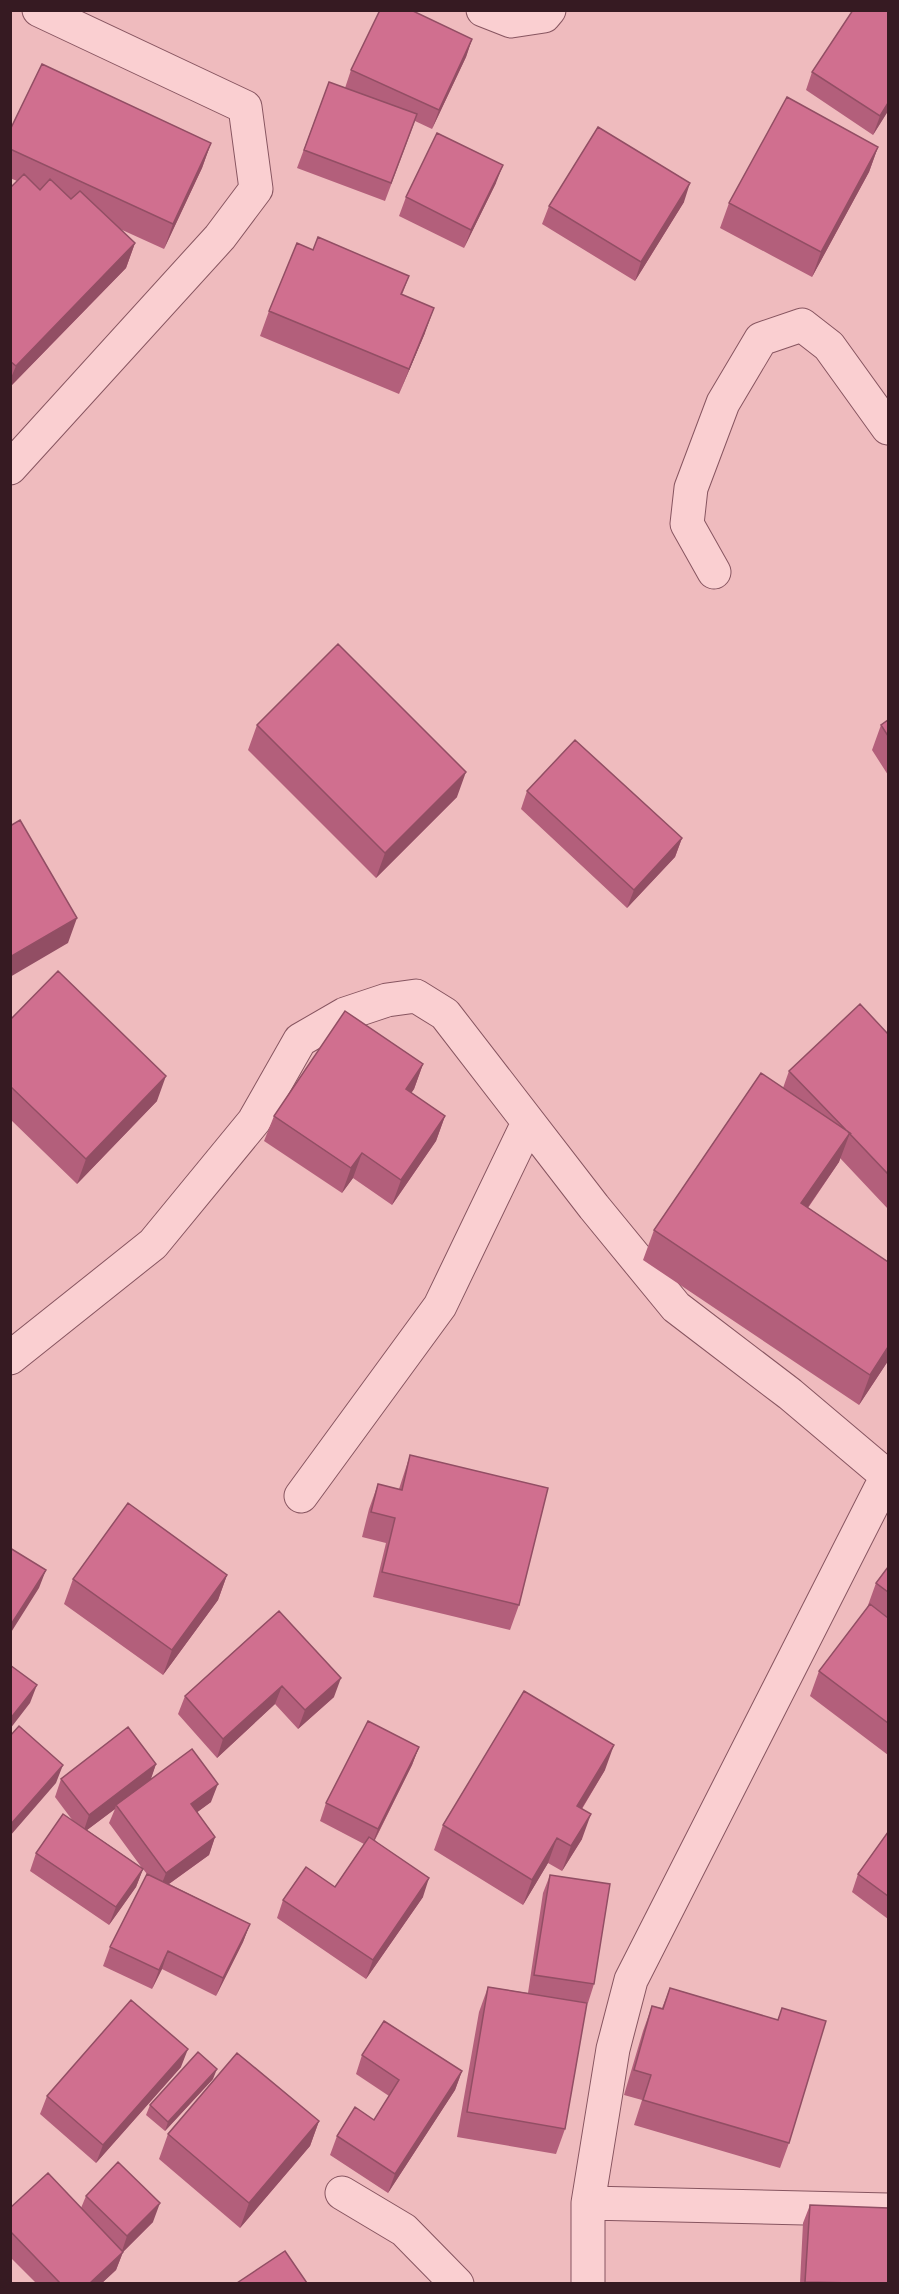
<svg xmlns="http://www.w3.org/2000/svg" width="899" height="2294" viewBox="0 0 899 2294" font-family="'Playfair Display',serif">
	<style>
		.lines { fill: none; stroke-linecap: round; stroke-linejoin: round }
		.minor-casing { stroke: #875560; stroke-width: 35 }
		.minor { stroke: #facfd1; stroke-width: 33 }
		.wall { fill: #b35f7b; fill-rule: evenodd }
		.shaded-wall { fill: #924e64 }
		.building { fill: #d06f8f; stroke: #924e64; stroke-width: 1.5 }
	</style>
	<rect width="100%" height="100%" fill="#efbbbe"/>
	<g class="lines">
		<!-- minor casing -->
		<g class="minor-casing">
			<path id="minor" d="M 483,10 L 511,21 L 544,16 L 549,10
				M 10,468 L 220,237 L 256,189 L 245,107 L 39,10
				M 714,572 L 687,524 L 691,488 L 723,403 L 761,339 L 802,325 L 829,346 L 888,428
				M 10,1358 L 153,1244 L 254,1121 L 300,1040 L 345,1014 L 387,1000 L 416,996 L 445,1014 L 594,1207 L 676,1307 L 790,1394 L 887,1476
				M 301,1496 L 440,1306 L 528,1123
				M 342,2193 L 404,2230 L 457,2284
				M 588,2203 L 888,2210
				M 588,2284 L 588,2203 L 613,2049 L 631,1980 L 888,1474"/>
		</g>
		<!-- minor -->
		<use href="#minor" class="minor"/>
	</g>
	<!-- wall -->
	<path class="wall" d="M 472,39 L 466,57 L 432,129 L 415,121 L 385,201 L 297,168 L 329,82 L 345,88 L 351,70 Z
		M 812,72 L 888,111 L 873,135 L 806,90 Z
		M 10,130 L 211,143 L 202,168 L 164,249 L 120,229 L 135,243 L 126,268 L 10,387 L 10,188 L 17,181 L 10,178 Z
		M 878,147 L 869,172 L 812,277 L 720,228 L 729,203 Z
		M 496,183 L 464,248 L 399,216 L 406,197 Z
		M 684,202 L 635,281 L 542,224 L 549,206 Z
		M 313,250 L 409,276 L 402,295 L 425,333 L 399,394 L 260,336 L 269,311 Z
		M 888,720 L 888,775 L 872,750 L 881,725 Z
		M 257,725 L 457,797 L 376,878 L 248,750 Z
		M 527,791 L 682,838 L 675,857 L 627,908 L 521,809 Z
		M 10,1020 L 157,1101 L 77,1184 L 10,1119 Z
		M 888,1034 L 888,1209 L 840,1158 L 839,1162 L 808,1208 L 888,1361 L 859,1405 L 643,1260 L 654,1230 L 783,1088 L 789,1071 Z
		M 423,1064 L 414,1089 L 411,1093 L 445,1116 L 436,1141 L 392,1205 L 353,1178 L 342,1193 L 264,1141 L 274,1116 Z
		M 410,1455 L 519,1605 L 510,1630 L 373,1597 L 386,1543 L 362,1537 L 369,1509 L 378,1484 L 399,1489 Z
		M 888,1567 L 888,1755 L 810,1696 L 819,1671 L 867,1608 L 876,1583 Z
		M 227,1575 L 218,1600 L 163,1675 L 64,1604 L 73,1579 Z
		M 279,1611 L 334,1697 L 298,1729 L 275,1704 L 217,1758 L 178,1714 L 185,1696 Z
		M 419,1747 L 412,1765 L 375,1840 L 423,1897 L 366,1979 L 277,1918 L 283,1900 L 335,1887 L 364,1844 L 320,1821 L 326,1803 Z
		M 156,1764 L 150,1780 L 211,1802 L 197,1812 L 215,1837 L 209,1855 L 169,1884 L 250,1924 L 243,1942 L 216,1996 L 162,1969 L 152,1989 L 103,1966 L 110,1947 L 147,1874 L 143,1869 L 136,1887 L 109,1925 L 30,1871 L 36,1853 L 73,1821 L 55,1797 L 61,1779 ZM 115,1809 L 109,1823 L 142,1868 L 87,1830 Z
		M 605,1770 L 582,1809 L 582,1839 L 562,1871 L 548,1863 L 523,1905 L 434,1850 L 443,1825 Z
		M 888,1832 L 888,1919 L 852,1892 L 858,1874 Z
		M 550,1875 L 594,1984 L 588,2003 L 547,1997 L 565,2129 L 556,2154 L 457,2137 L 479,2012 L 488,1987 L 528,1993 L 543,1893 Z
		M 670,1988 L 778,2020 L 782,2008 L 789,2143 L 780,2168 L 634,2125 L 642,2100 L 624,2095 L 643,2031 L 652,2006 L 662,2008 Z
		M 362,2055 L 462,2071 L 455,2090 L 388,2193 L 330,2155 L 337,2136 L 374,2120 L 389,2096 L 356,2074 Z
		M 181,2067 L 96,2163 L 40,2114 L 47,2096 Z
		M 213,2079 L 165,2131 L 146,2115 L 150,2105 Z
		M 319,2121 L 310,2146 L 240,2228 L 159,2159 L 168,2134 Z
		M 86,2196 L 153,2222 L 123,2252 L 116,2270 L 102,2283 L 36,2283 L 10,2257 L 10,2208 L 81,2208 Z
		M 810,2205 L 888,2283 L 800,2283 L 803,2223 Z"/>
	<!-- shaded-wall -->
	<path class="shaded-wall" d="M 472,39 L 466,57 L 432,129 L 439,110 Z
		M 888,103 L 888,111 L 873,135 L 880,116 Z
		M 211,143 L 202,168 L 164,249 L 173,224 Z
		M 878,147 L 869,172 L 812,277 L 821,252 Z
		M 503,165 L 496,183 L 464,248 L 471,230 Z
		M 690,183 L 684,202 L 635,281 L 641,262 Z
		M 135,243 L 126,268 L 10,387 L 10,380 L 16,366 Z
		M 434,308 L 425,333 L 399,394 L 409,369 Z
		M 466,772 L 457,797 L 376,878 L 385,853 Z
		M 682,838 L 675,857 L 627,908 L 634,890 Z
		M 77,918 L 68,943 L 10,977 L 10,957 Z
		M 423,1064 L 414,1089 L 397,1114 L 406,1089 Z
		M 166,1076 L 157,1101 L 77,1184 L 86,1159 Z
		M 445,1116 L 436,1141 L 392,1205 L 401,1180 Z
		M 850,1133 L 839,1162 L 790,1233 L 801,1203 Z
		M 362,1153 L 353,1178 L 342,1193 L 351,1168 Z
		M 888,1347 L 888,1361 L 859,1405 L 870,1375 Z
		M 46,1570 L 39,1588 L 10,1634 L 10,1626 Z
		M 227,1575 L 218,1600 L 163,1675 L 172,1650 Z
		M 341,1678 L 334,1697 L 298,1729 L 305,1710 Z
		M 37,1685 L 30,1703 L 10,1729 L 10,1719 Z
		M 282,1686 L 275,1704 L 217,1758 L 223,1739 Z
		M 614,1745 L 605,1770 L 568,1831 L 577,1806 Z
		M 419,1747 L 412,1765 L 371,1847 L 378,1829 Z
		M 156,1764 L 150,1782 L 116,1805 L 115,1809 L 83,1833 L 89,1815 Z
		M 63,1765 L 56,1783 L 10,1836 L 10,1825 Z
		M 218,1784 L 211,1802 L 184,1822 L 191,1804 Z
		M 591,1814 L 582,1839 L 562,1871 L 571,1846 Z
		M 215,1837 L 209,1855 L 159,1891 L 166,1873 Z
		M 557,1838 L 548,1863 L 523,1905 L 532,1880 Z
		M 143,1869 L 136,1887 L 109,1925 L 116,1907 Z
		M 429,1878 L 423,1897 L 366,1979 L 373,1960 Z
		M 250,1924 L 243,1942 L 216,1996 L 223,1978 Z
		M 168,1951 L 162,1969 L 152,1989 L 159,1970 Z
		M 188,2049 L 181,2067 L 96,2163 L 103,2145 Z
		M 217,2069 L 213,2079 L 165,2131 L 168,2122 Z
		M 462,2071 L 455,2090 L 388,2193 L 395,2174 Z
		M 319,2121 L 310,2146 L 240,2228 L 249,2203 Z
		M 160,2203 L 153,2222 L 121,2254 L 127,2236 Z
		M 123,2252 L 116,2270 L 102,2283 L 90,2283 Z
		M 805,2282 L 855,2283 L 805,2283 Z"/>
	<!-- building -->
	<path class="building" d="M 380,10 L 411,10 L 472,39 L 439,110 L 351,70 Z
		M 853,10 L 888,10 L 888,103 L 880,116 L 812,72 Z
		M 42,64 L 211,143 L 173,224 L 10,149 L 10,130 Z
		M 329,82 L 417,114 L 391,183 L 304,150 Z
		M 787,97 L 878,147 L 821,252 L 729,203 Z
		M 598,127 L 690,183 L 641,262 L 549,206 Z
		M 437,133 L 503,165 L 471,230 L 406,197 Z
		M 24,174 L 40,190 L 50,179 L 71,199 L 80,191 L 135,243 L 16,366 L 10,361 L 10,188 Z
		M 318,237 L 409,276 L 401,294 L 434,308 L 409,369 L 269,311 L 297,243 L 313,250 Z
		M 338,644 L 466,772 L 385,853 L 257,725 Z
		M 888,720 L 888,736 L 881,725 Z
		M 575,740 L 682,838 L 634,890 L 527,791 Z
		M 20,820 L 77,918 L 10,957 L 10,826 Z
		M 58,971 L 166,1076 L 86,1159 L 10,1086 L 10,1020 Z
		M 860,1004 L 888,1034 L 888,1174 L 849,1133 L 850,1133 L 846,1130 L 789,1071 Z
		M 345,1011 L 423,1064 L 406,1089 L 445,1116 L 401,1180 L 362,1153 L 351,1168 L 274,1116 Z
		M 761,1073 L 850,1133 L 801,1203 L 888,1262 L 888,1347 L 870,1375 L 654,1230 Z
		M 410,1455 L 548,1488 L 519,1605 L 382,1572 L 395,1518 L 371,1512 L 378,1484 L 402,1490 Z
		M 128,1503 L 227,1575 L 172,1650 L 73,1579 Z
		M 10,1548 L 46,1570 L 10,1626 Z
		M 888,1567 L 888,1592 L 876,1583 Z
		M 870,1604 L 888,1618 L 888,1723 L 819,1671 Z
		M 279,1611 L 341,1678 L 305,1710 L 282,1686 L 223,1739 L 185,1696 Z
		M 10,1665 L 37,1685 L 10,1719 Z
		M 524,1691 L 614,1745 L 577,1806 L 591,1814 L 571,1846 L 557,1838 L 532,1880 L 443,1825 Z
		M 368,1721 L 419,1747 L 378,1829 L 326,1803 Z
		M 19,1726 L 63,1765 L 10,1825 L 10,1736 Z
		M 128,1727 L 156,1764 L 89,1815 L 61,1779 Z
		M 192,1749 L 218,1784 L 191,1804 L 215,1837 L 166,1873 L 116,1805 Z
		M 63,1814 L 143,1869 L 116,1907 L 36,1853 Z
		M 888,1832 L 888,1896 L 858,1874 Z
		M 369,1837 L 429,1878 L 373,1960 L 283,1900 L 306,1867 L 335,1887 Z
		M 147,1874 L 250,1924 L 223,1978 L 168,1951 L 159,1970 L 110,1947 Z
		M 550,1875 L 610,1884 L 594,1984 L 534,1975 Z
		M 488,1987 L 587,2003 L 565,2129 L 467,2112 Z
		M 670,1988 L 778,2020 L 782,2008 L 826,2021 L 789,2143 L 643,2100 L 651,2075 L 634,2070 L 652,2006 L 663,2009 Z
		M 131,2000 L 188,2049 L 103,2145 L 47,2096 Z
		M 384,2021 L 462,2071 L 395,2174 L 337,2136 L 355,2107 L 374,2120 L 399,2080 L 362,2055 Z
		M 198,2052 L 217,2069 L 168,2122 L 150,2105 Z
		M 237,2053 L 319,2121 L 249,2203 L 168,2134 Z
		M 118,2162 L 160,2203 L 127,2236 L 86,2196 Z
		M 48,2173 L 123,2252 L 90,2283 L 60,2283 L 10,2231 L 10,2208 Z
		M 810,2205 L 888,2208 L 888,2283 L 855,2283 L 805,2282 Z
		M 285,2251 L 307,2283 L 237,2283 Z"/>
	<!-- border -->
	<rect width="899" height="2294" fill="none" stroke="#361a22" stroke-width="24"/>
</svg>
